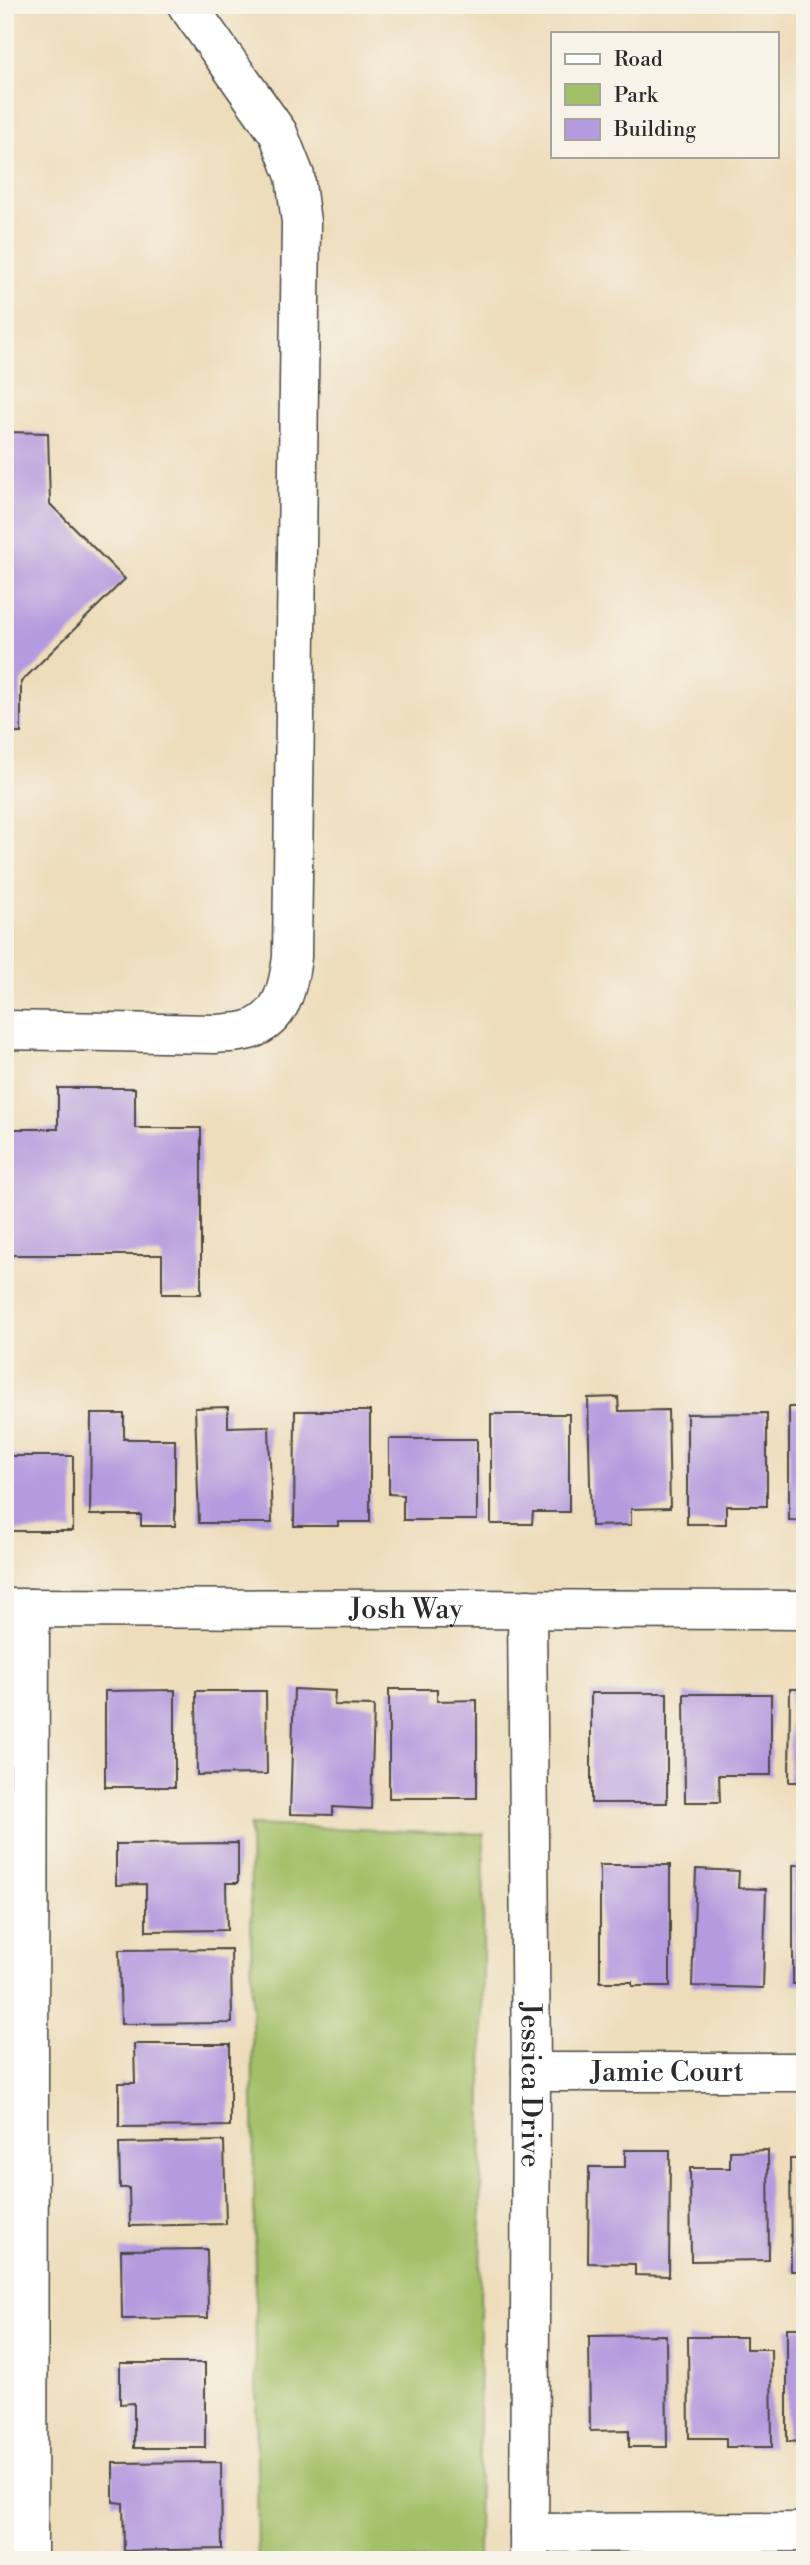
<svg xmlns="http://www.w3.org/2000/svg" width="810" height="2565" viewBox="0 0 810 2565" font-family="'Libre Bodoni',serif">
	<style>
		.green { fill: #a2c068; stroke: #66764a; stroke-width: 2 }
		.building { fill: #b49ade }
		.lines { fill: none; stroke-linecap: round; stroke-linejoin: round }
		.minor-casing { stroke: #484641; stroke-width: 41 }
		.minor { stroke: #fff; stroke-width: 38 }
		.labels { text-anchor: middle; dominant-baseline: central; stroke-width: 5; stroke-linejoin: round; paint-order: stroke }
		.street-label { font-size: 28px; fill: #2b2b2b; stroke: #f7f3e8 }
	</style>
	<rect width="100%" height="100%" fill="#f7f3e8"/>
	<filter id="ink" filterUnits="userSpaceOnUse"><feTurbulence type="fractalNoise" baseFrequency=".0143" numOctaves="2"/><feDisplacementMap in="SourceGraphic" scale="14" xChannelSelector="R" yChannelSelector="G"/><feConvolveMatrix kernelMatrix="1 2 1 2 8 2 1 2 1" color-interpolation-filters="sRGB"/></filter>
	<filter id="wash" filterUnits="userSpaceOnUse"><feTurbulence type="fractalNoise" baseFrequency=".00686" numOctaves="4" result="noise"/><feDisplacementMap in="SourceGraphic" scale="28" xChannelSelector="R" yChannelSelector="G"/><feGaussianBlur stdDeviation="1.57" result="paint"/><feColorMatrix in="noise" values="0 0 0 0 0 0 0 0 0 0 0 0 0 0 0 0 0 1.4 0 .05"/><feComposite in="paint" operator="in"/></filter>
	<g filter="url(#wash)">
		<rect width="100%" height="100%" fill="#edddbb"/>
		<!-- green -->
		<path class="green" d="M 250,1825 L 484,1834 L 478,2560 L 258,2560 Z"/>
		<g id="blocks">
			<!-- building -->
			<path class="building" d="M 5,432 L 48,433 L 50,504 L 125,579 L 21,682 L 21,733 L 5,733 Z
				M 58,1088 L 135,1088 L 135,1128 L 201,1128 L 201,1294 L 162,1294 L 162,1255 L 5,1255 L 5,1129 L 58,1129 Z
				M 618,1397 L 619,1411 L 668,1410 L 670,1508 L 631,1509 L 631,1525 L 591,1526 L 588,1398 Z
				M 228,1407 L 228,1427 L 269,1426 L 272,1523 L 199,1523 L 195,1408 Z
				M 789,1407 L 805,1407 L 805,1521 L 789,1520 Z
				M 295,1411 L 370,1411 L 370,1522 L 338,1522 L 338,1526 L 294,1526 Z
				M 767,1413 L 767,1506 L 726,1506 L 726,1524 L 687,1524 L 687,1414 Z
				M 91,1414 L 124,1414 L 124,1439 L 175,1439 L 175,1526 L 141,1526 L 141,1515 L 90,1515 Z
				M 491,1414 L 569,1414 L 569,1512 L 533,1512 L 532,1524 L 491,1524 Z
				M 389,1439 L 477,1439 L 477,1520 L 403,1520 L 403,1495 L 389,1494 Z
				M 5,1456 L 73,1456 L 73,1531 L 5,1531 Z
				M 294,1689 L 335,1691 L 334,1705 L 374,1706 L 371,1809 L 333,1807 L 333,1815 L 290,1814 Z
				M 389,1689 L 437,1689 L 437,1701 L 477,1700 L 477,1798 L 389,1798 Z
				M 790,1689 L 805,1689 L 805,1782 L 789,1782 Z
				M 175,1690 L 175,1787 L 105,1787 L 105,1691 Z
				M 196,1691 L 266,1691 L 267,1774 L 197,1775 Z
				M 591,1693 L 667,1693 L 667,1803 L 591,1803 Z
				M 684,1694 L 771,1694 L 771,1775 L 719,1775 L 720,1802 L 685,1802 Z
				M 238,1843 L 238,1883 L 226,1883 L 227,1930 L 146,1931 L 146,1884 L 116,1885 L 116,1844 Z
				M 600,1865 L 670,1865 L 670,1986 L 632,1986 L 632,1982 L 600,1982 Z
				M 793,1865 L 805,1865 L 805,1984 L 793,1984 Z
				M 696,1869 L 739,1871 L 738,1888 L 766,1889 L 763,1988 L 692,1986 Z
				M 231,1949 L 232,2023 L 121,2024 L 119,1950 Z
				M 134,2044 L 230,2044 L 230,2126 L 119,2127 L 119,2083 L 135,2083 Z
				M 224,2141 L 226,2224 L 130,2226 L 129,2188 L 120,2188 L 119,2143 Z
				M 625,2150 L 670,2150 L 669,2276 L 635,2275 L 635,2264 L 588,2263 L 589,2167 L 625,2167 Z
				M 768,2150 L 769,2260 L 691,2261 L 690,2168 L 730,2168 L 730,2151 Z
				M 790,2159 L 805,2159 L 805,2271 L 791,2271 Z
				M 207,2249 L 208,2318 L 122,2319 L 121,2250 Z
				M 787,2328 L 805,2328 L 805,2441 L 787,2442 Z
				M 666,2335 L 667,2447 L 629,2447 L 629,2430 L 590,2431 L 589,2336 Z
				M 688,2337 L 746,2337 L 746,2349 L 771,2349 L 772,2447 L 726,2447 L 726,2438 L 689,2438 Z
				M 120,2363 L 205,2363 L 205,2448 L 134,2448 L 134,2403 L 120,2404 Z
				M 221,2462 L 222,2549 L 124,2551 L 123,2503 L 113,2502 L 113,2463 Z"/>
		</g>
	</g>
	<g filter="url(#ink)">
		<use href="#blocks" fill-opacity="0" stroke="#484641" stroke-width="2"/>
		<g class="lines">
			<!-- minor casing -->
			<g class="minor-casing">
				<g id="minor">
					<path d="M 5,1030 L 215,1034 C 226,1033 239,1033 249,1030 C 282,1019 288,988 292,957 L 301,222 L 295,176 L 278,133 L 187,5"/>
					<path id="s1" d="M 5,1608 L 805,1610"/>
					<path id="s2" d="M 527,1609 L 531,2072 L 529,2560"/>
					<path id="s3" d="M 531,2072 L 805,2072"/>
					<path d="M 529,2533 L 805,2532"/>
					<path d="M 28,2560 L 30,1608"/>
				</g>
			</g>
			<!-- minor -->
			<use href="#minor" class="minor"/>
		</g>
	</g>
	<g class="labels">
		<!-- street labels -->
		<g class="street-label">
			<text stroke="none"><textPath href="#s1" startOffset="401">Josh Way</textPath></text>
			<text stroke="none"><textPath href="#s3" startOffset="136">Jamie Court</textPath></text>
			<text stroke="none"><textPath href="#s2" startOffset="476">Jessica Drive</textPath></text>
		</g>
	</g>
	<!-- margin -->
	<rect width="810" height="2565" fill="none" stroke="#f7f3e8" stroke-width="28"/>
	<!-- legend -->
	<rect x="551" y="32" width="228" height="126" fill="#f7f3e8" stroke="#a5a39c" stroke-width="2"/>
	<rect x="565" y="54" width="35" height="10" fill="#ffffff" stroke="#a5a39c" stroke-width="2"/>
	<text x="614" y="66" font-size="21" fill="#2b2b2b">Road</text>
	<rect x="565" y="84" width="35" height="21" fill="#a2c068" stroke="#a5a39c" stroke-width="2"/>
	<text x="614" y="102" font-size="21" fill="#2b2b2b">Park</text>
	<rect x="565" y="119" width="35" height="21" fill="#b49ade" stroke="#a5a39c" stroke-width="2"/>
	<text x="614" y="136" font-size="21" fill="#2b2b2b">Building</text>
</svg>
